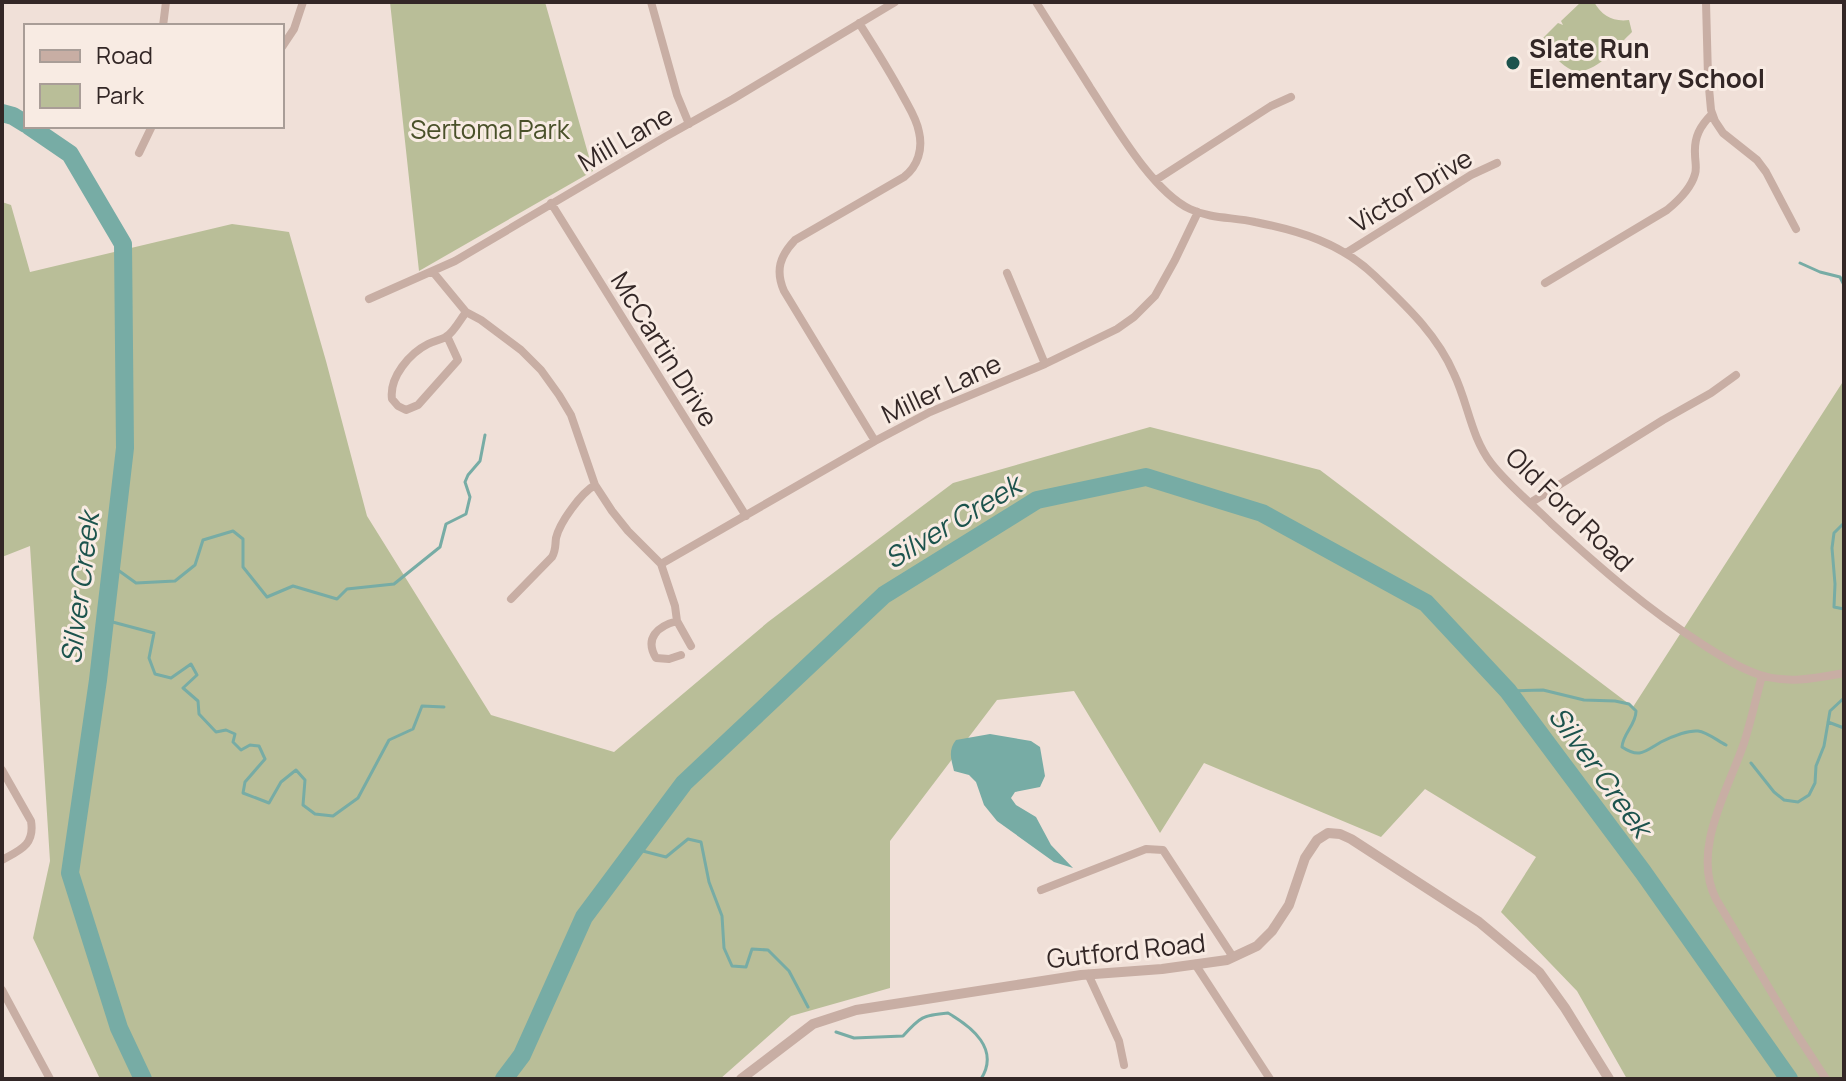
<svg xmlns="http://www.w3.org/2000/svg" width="1846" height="1081" viewBox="0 0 1846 1081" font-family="Manrope,sans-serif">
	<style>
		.green { fill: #b9be98 }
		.water { fill: #77aca5 }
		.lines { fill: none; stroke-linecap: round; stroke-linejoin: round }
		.stream { stroke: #77aca5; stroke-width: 3 }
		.river { stroke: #77aca5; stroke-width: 18 }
		.minor { stroke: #c8aea4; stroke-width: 8 }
		.tertiary { stroke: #c8aea4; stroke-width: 10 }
		.poi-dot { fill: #1c534d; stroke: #f8ebe3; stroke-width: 3 }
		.labels { text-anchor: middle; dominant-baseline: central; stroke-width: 6; stroke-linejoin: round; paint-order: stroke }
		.poi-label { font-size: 26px; font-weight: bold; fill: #332726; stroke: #f8ebe3; text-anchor: start }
		.park-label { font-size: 26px; fill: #4a512a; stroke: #f8ebe3 }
		.street-label { font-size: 26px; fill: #332726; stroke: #f8ebe3 }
		.water-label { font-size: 28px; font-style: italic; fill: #1c534d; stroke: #f8ebe3 }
	</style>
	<rect width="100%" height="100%" fill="#f0e0d8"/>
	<!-- green -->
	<path class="green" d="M 390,2 L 545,2 L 593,171 L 419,271 Z
		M 1581,2 L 1594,2 C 1602,16 1613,22 1629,20 L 1632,32 C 1617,46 1590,82 1568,68 C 1558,62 1549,50 1540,41 L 1558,23 L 1563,25 L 1561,21 Z
		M 2,202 L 11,205 L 30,272 L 232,224 L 289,232 L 326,361 L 367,516 L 491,715 L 614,752 L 768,622 L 953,483 L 1150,427 L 1320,470 L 1633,707 L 1844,380 L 1844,1079 L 1627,1079 L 1577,991 L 1501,912 L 1536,857 L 1425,789 L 1381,837 L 1204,763 L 1160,833 L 1074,691 L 997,700 L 890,841 L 890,988 L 791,1016 L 720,1079 L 100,1079 L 33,938 L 50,861 L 30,546 L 2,557 Z"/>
	<!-- water -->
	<path class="water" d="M 990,734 L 1031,741 L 1040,747 L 1045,776 L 1040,787 L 1015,792 L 1011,798 L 1016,805 L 1036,817 L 1051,845 L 1073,868 L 1054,862 L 997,821 L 984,805 L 976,782 L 969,775 L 954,771 C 951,759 948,750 956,740 Z"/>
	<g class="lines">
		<!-- stream -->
		<path class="stream" d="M 1800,263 L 1820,272 L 1840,277 L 1844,285
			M 1844,523 L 1834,533 L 1832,548 L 1835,584 L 1834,607 L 1844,609
			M 111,565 L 136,583 L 175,581 L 195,565 L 203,540 L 233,531 L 243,539 L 243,567 L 267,597 L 293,586 L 337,599 L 347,589 L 394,584 L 440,547 L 446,524 L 466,514 L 470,497 L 465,482 L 468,475 L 480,461 L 485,435
			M 105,620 L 154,633 L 149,658 L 155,674 L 171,678 L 191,664 L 197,675 L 183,688 L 198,701 L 199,714 L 216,732 L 226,730 L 235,734 L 233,742 L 241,750 L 250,745 L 259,746 L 265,759 L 245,782 L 243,793 L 269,803 L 281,782 L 296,770 L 305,780 L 303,805 L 315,814 L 333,816 L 358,798 L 389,740 L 413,729 L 422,706 L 444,707
			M 1508,691 L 1543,690 L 1584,700 L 1615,701 L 1629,704 L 1636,711 C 1636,725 1623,733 1622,747 C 1640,759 1645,751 1661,742 C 1671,737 1686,730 1698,731 C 1707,732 1718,741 1726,745
			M 1828,722 L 1844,728
			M 1751,763 L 1774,792 L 1784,800 L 1798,802 L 1809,795 L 1815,783 L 1816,766 L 1824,746 L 1830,711 L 1844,698
			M 635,849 L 666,857 L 688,839 L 701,842 L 709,882 L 722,916 L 724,948 L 732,966 L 746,967 L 752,949 L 768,950 L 789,971 L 808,1007
			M 836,1032 L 854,1038 L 903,1036 C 920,1017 923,1015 948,1013 C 972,1027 1000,1049 981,1079"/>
		<!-- river -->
		<path class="river" d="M 2,113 L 13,116 L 26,124
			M 29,126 L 70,154 L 123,244 L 125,448 L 98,680 L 70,873 L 119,1028 L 143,1079
			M 504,1079 L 522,1055 L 584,917 L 684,783 L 884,595 L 1037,500 L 1146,477 L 1262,513 L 1426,603 L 1508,691 L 1643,872 L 1789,1079"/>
		<!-- minor -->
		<path class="minor" d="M 651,2 L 677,95 L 689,124
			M 1036,2 C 1054,31 1073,60 1091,89 C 1114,124 1152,191 1190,209 C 1211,219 1234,217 1255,222 C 1300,231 1341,243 1375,276 C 1405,305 1437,334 1454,374 C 1468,403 1471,437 1491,463 C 1508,485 1531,503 1551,523 C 1599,567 1647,609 1702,644 C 1721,656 1739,668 1760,675 C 1788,684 1816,678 1844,673
			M 1706,2 L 1708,77 L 1711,110 L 1715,121 L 1723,133 L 1757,160 L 1766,172 L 1796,229
			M 859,23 C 875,48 890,72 904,98 C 910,109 917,120 919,132 C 923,149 918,166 904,177 L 795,240 C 780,256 775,270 784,291 L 875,441
			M 163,26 L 166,2
			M 282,47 L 294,29 L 303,2
			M 139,153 L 152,126
			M 1156,180 L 1271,106 L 1291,97
			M 551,203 L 746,516
			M 1346,253 L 1471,175 L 1497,163
			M 433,272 L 466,312 L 481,320 L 521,350 L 541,370 L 559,395 L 571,415 L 595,485 L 612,511 L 628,531 L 661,564 L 675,606 L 677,621 L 691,646
			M 1007,273 L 1045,364
			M 1545,283 L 1667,210 C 1678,201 1691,189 1695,174 C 1697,168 1695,161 1695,154 C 1694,137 1700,126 1712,114
			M 369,299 L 455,261 L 665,137 L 733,99 L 895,2
			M 447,336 L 458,360 L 418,405 L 406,410 L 398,406 L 392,399 C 389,377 410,353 428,344 C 434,341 440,340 446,337 C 454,332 460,320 466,312
			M 1530,503 L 1663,420 L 1711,393 L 1736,375
			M 661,564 L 875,441 L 930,412 L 1045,364 L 1117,329 L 1134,317 L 1155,296 L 1175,260 L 1198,212
			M 511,599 L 552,557 C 556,550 555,546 556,538 C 560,522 581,493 595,485
			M 677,621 C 658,626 644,638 656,658 L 669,659 L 681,655
			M 1762,676 C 1756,698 1751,721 1744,743 C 1728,790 1691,850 1716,899 L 1794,1030 L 1826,1079
			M 2,770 L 31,821 C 35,845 20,850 2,860
			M 1041,890 L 1146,849 L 1163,850 L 1233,957
			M 1195,964 L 1270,1079
			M 1088,974 L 1119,1041 L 1124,1065
			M 2,990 L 50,1079"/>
		<!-- tertiary -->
		<path class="tertiary" d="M 741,1079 L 813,1024 L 856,1010 L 1081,975 L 1162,969 L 1227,960 L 1257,946 L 1272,931 L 1289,905 L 1305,858 L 1317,840 L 1328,833 L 1340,834 L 1351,839 L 1479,922 L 1539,972 L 1565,1008 L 1609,1079"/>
	</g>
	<!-- markers -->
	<circle class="poi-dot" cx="1513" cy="63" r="8"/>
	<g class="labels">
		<!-- poi labels -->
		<g class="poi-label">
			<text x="1529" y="48">Slate Run<tspan x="1529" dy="30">Elementary School</tspan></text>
		</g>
		<!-- park labels -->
		<g class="park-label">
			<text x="490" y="129">Sertoma Park</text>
		</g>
		<!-- street labels -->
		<g class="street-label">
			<text transform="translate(625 138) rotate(-30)">Mill Lane</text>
			<text transform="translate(1411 190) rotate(-31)">Victor Drive</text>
			<text transform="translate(665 349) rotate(58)">McCartin Drive</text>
			<text transform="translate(941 388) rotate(-25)">Miller Lane</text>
			<text transform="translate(1570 509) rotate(44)">Old Ford Road</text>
			<text transform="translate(1126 950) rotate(-6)">Gutford Road</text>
		</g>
		<!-- water labels -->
		<g class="water-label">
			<text transform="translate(952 521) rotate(-31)">Silver Creek</text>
			<text transform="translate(79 588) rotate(-83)">Silver Creek</text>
			<text transform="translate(1601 771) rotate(54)">Silver Creek</text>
		</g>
	</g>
	<!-- border -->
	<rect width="1846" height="1081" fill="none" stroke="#332726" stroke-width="8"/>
	<!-- legend -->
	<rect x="24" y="24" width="260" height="104" fill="#f8ebe3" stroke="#a99d97" stroke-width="2"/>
	<rect x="40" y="50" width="40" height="12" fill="#c8aea4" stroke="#a99d97" stroke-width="2"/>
	<text x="96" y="64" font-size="24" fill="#332726">Road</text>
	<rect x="40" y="84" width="40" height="24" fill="#b9be98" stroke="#a99d97" stroke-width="2"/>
	<text x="96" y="104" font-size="24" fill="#332726">Park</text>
</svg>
